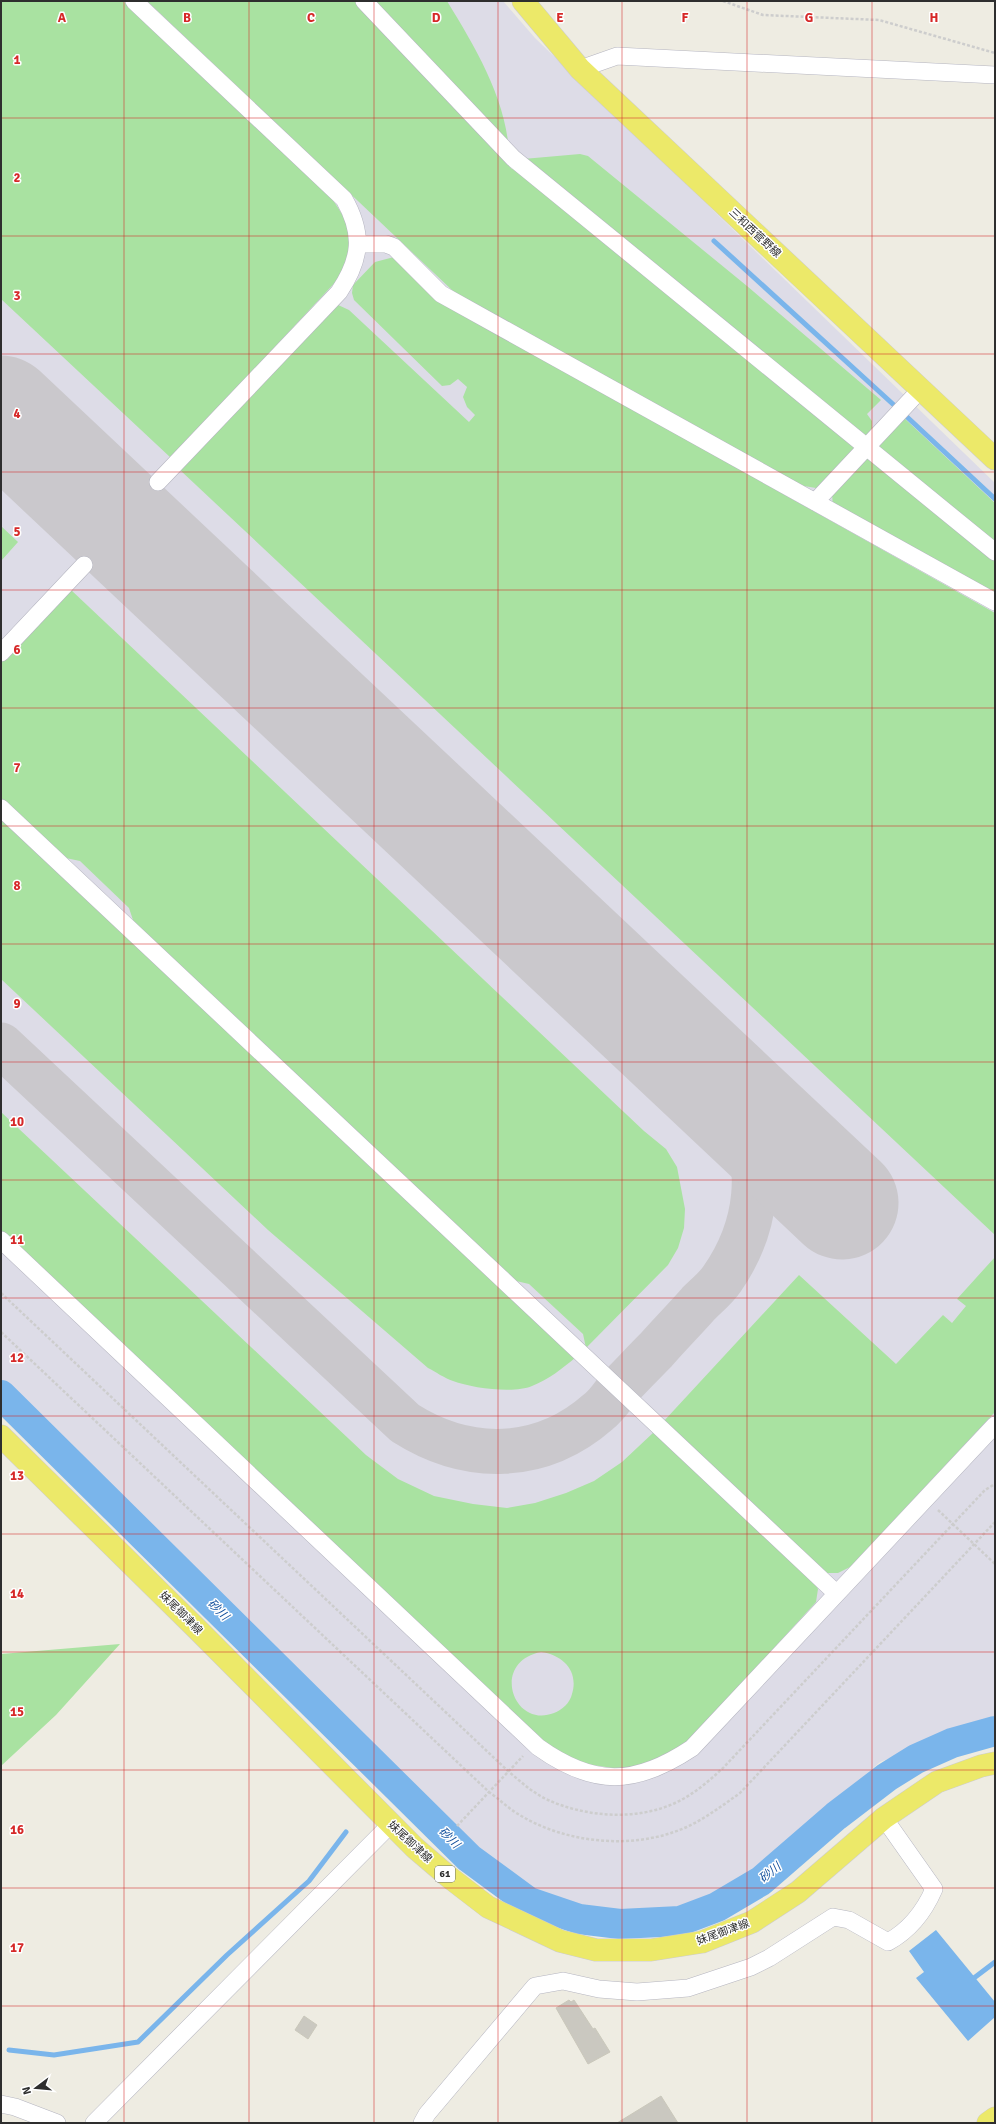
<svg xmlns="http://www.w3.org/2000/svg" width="996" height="2124" viewBox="0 0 996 2124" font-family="Signika,'Noto Sans JP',sans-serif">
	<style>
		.airport { fill: #dddce7 }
		.green { fill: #a9e2a1; fill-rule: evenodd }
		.water { fill: #7ab5eb }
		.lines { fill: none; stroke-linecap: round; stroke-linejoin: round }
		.stream { stroke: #7ab5eb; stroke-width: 5 }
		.river { stroke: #7ab5eb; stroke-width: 30 }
		.taxiway { stroke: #cac8cc; stroke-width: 45 }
		.runway { stroke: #cac8cc; stroke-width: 113 }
		.building { fill: #cac8c0; stroke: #cac8bb }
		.minor-casing { stroke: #b5b5c0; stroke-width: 18 }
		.major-casing { stroke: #cdcdcd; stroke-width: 23 }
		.path { stroke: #cdcdcd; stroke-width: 2.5; stroke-dasharray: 3 2; stroke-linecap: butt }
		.minor { stroke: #fff; stroke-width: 17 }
		.major { stroke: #ece969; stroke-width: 22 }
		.grid { fill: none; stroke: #d62828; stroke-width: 1; stroke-opacity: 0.55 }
		.labels { text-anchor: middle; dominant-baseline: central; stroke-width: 3; stroke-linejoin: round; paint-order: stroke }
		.shield { fill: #fff; stroke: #6d6d6d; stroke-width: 1 }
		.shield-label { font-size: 10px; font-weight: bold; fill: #2e2e2e }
		.street-label { font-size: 11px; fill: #2e2e2e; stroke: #fff }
		.water-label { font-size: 12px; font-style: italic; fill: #13509d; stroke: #fff }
		.grid-label { font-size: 13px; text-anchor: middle; font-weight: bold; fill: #d62828; stroke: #fff; stroke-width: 3; stroke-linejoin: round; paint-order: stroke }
	</style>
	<rect width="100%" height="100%" fill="#eeece2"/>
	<!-- airport -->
	<path class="airport" d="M 1,1 L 503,1 L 535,38 L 995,483 L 995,1725 L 946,1736 L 880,1762 L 743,1882 L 713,1900 L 663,1916 L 634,1917 L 569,1908 L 527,1892 L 497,1867 L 253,1636 L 1,1385 Z"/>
	<!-- green -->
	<path class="green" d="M 1,1 L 123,1 L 330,196 C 353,228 355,239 341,276 L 171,458 L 1,299 Z
		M 147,1 L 355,1 L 512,169 L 515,169 L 857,448 L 823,485 L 816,488 L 798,485 L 454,292 Z
		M 370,1 L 447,1 C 475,47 504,95 509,149 Z
		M 580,154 L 588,156 L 747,286 L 881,400 L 867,414 L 872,421 L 872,430 L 865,440 L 523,159 Z
		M 394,257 L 441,302 L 995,613 L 995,1235 L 180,470 L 336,304 L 349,310 L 469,422 L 475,415 L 467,407 L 463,397 L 467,387 L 458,379 L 450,385 L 442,386 L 354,300 L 352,293 L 353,285 L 375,262 Z
		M 903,417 L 995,503 L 995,546 L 876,448 Z
		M 870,456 L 995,558 L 995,592 L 991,590 L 989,592 L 833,506 L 832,494 Z
		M 1,526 L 18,542 L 1,561 Z
		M 70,589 L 644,1131 L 666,1149 L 677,1167 L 685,1209 L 684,1228 L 678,1248 L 668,1265 L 586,1348 L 583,1334 L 529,1284 L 512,1280 L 134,923 L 129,908 L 80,861 L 61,857 L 1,800 L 1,662 Z
		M 1,818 L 576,1357 C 562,1369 549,1379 532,1386 C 513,1394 472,1388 453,1381 C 444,1378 436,1372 428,1368 L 268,1230 L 1,979 Z
		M 1,1112 L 366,1455 L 398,1479 L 434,1496 L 473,1504 L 507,1508 L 535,1503 L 566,1493 L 594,1481 L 622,1462 L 654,1432 L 813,1580 L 818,1589 L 816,1602 L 687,1743 L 641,1767 L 613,1768 L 585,1764 L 567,1757 L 544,1741 L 1,1230 ZM 541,1652 C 563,1655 579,1671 572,1694 C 570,1703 562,1710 554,1713 C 513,1729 490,1662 541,1652 Z
		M 995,1257 L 995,1412 L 850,1567 L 838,1573 L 825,1573 L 663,1422 L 799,1275 L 896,1364 L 943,1315 L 952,1323 L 966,1306 L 957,1299 Z
		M 120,1644 L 56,1715 L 1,1766 L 1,1654 Z"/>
	<!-- water -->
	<path class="water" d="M 936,1930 L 995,2002 L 995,2017 L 968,2041 L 916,1978 L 924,1972 L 909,1951 Z"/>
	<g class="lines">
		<!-- stream -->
		<path class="stream" d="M 714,241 L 895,406
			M 906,416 L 995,499
			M 382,1780 L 385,1776
			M 970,1981 L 995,1962
			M 9,2050 L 54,2055 L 138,2042 L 227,1955 L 309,1881 L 346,1832"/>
		<!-- river -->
		<path class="river" d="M 1,1395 L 469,1858 L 529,1902 L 579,1919 L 620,1924 L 680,1921 L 717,1907 L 761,1881 L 836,1816 L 887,1777 L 916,1759 L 952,1743 L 995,1731"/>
		<!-- taxiway -->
		<path class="taxiway" d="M 1,422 L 35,444
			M 1,1045 L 405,1423 C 468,1463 541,1462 598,1412 C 606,1406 612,1397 618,1389 C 631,1376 643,1363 656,1350 C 670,1334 685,1319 699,1303 C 707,1295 716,1288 722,1279 C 759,1226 764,1166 738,1107"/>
		<!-- runway -->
		<path class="runway" d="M 1,412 L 842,1203"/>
	</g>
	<!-- building -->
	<path class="building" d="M 569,2000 L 571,2002 L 574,2000 L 593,2029 L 595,2028 L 610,2052 L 588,2064 L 556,2008 Z
		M 304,2016 L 317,2025 L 308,2039 L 295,2030 Z
		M 661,2096 L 678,2123 L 617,2123 Z"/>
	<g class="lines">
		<!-- minor casing -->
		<g class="minor-casing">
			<path id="minor" d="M 134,1 L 344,199 C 364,234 361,259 339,292 L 158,482
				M 364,1 L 513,158 L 995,552
				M 580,69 L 617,56 L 995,75
				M 358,244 L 386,244 L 394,247 L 441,294 L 995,602
				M 815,502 L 921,389
				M 1,653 L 84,565
				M 1,808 L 836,1593
				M 1,1240 L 538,1747 C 594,1787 635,1786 692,1748 L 995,1425
				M 1,2104 L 15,2107 L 57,2123
				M 94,2123 L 391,1824
				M 422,2123 L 427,2114 L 535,1986 L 563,1981 L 599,1989 L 637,1992 L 688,1988 L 751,1967 L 769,1958 L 833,1917 L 849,1920 L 888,1942 C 910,1930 924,1912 934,1889 L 884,1818"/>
		</g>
		<!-- major casing -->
		<g class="major-casing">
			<path id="major" d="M 523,1 L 580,69 L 995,459
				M 1,1436 L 197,1629 L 415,1848 L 449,1877 L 488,1907 L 560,1941 L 596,1950 L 651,1950 L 702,1942 L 752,1922 L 798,1892 L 884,1818 L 937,1782 L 981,1766 L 995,1763
				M 988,2123 L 995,2118"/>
		</g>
		<!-- path -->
		<path class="path" d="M 723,1 L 763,15 L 879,20 L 995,53
			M 1,1293 L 508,1771 C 521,1782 533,1793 548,1800 C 586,1817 636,1821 675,1803 C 693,1795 709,1781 723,1768 L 985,1490 L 995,1484
			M 1,1332 L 489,1792 C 499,1799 508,1808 518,1814 C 563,1842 625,1849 674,1832 C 698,1824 719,1808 740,1793 L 995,1522
			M 938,1510 L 995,1564
			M 457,1826 L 523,1756"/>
		<!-- minor -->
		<use href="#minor" class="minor"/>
		<!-- major -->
		<use href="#major" class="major"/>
	</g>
	<!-- grid -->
	<path class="grid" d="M 124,1 L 124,2123M 249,1 L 249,2123M 374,1 L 374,2123M 498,1 L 498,2123M 622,1 L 622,2123M 747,1 L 747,2123M 872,1 L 872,2123M 1,118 L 995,118M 1,236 L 995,236M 1,354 L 995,354M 1,472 L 995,472M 1,590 L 995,590M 1,708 L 995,708M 1,826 L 995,826M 1,944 L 995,944M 1,1062 L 995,1062M 1,1180 L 995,1180M 1,1298 L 995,1298M 1,1416 L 995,1416M 1,1534 L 995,1534M 1,1652 L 995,1652M 1,1770 L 995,1770M 1,1888 L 995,1888M 1,2006 L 995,2006"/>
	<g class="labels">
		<!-- shield labels -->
		<rect class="shield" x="435" y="1866" width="20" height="16" rx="3"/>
		<g class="shield-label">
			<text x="445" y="1874">61</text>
		</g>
		<!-- street labels -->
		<g class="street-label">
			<text transform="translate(755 233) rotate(43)">三和西菅野線</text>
			<text transform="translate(181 1613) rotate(45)">妹尾御津線</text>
			<text transform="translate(410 1842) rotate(43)">妹尾御津線</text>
			<text transform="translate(723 1932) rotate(-20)">妹尾御津線</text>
		</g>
		<!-- water labels -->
		<g class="water-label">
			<text transform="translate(218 1610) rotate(45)">砂川</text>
			<text transform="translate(449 1838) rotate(45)">砂川</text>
			<text transform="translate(770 1873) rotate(-39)">砂川</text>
		</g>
	</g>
	<g class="grid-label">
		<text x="62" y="22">A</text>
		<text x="187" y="22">B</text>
		<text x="311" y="22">C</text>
		<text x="436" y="22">D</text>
		<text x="560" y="22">E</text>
		<text x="685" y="22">F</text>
		<text x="809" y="22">G</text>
		<text x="934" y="22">H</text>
		<text x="17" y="64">1</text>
		<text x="17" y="182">2</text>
		<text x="17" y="300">3</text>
		<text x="17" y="418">4</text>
		<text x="17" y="536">5</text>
		<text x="17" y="654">6</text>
		<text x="17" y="772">7</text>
		<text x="17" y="890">8</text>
		<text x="17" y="1008">9</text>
		<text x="17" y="1126">10</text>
		<text x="17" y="1244">11</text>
		<text x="17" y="1362">12</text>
		<text x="17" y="1480">13</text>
		<text x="17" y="1598">14</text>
		<text x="17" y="1716">15</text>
		<text x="17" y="1834">16</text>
		<text x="17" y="1952">17</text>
	</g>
	<!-- border -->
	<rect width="996" height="2124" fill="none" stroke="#2e2e2e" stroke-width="4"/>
	<!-- north arrow -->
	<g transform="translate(36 2088) rotate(254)" stroke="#ffffff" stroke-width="3" paint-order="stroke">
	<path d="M0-3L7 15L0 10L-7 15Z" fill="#2e2e2e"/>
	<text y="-6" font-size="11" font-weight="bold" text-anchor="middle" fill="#2e2e2e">N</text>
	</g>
</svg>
